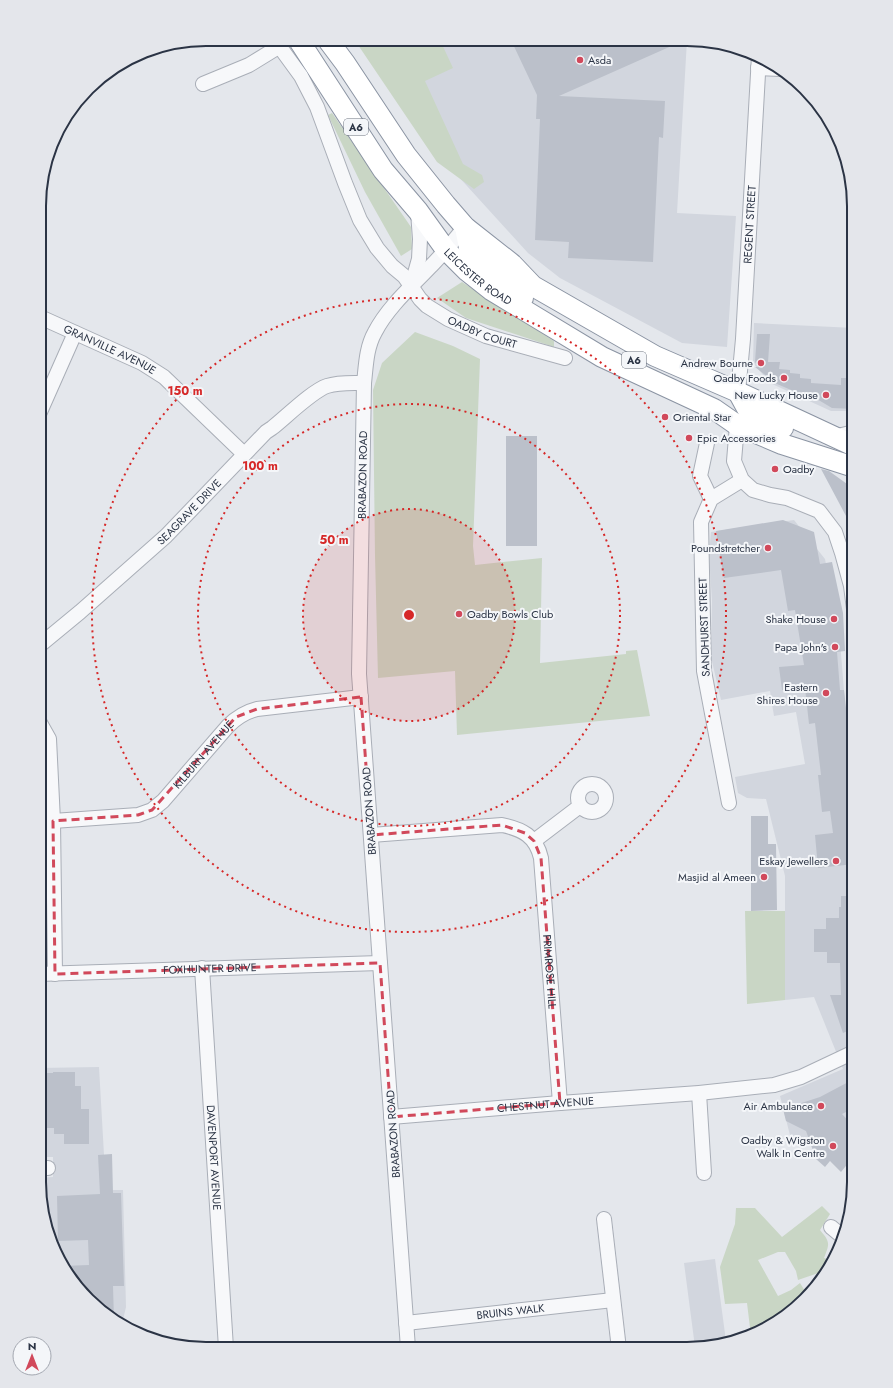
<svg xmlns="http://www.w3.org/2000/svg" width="893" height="1388" viewBox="0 0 893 1388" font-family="Jost,sans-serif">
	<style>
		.built { fill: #d2d6de }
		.green { fill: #c9d6c5 }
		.building { fill: #bbc0ca }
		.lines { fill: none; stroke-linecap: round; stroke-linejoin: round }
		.minor-casing { stroke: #a9aeb7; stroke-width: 16 }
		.highway-casing { stroke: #8b94a3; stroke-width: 22 }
		.minor { stroke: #f7f8fa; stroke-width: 14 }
		.highway { stroke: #fff; stroke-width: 20 }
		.marked { fill: none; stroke: #d1495b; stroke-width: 3; stroke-dasharray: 8 5; stroke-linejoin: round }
		.ring { fill: none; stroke: #d62828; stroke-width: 2; stroke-dasharray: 2 4 }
		.poi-dot { fill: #d1495b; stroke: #f4f6f9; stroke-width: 1.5 }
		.labels { text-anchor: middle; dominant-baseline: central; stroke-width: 4; stroke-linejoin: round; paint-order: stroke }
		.shield { fill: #f4f6f9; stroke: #676e7b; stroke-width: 1 }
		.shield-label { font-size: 10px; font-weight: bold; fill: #2b3445 }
		.poi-label { font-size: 11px; fill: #2b3445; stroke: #f4f6f9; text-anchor: end }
		.street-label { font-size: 11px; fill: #2b3445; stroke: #f4f6f9 }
		.rim { fill: none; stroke: #2b3445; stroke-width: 2 }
		.centre { fill: #d62828; stroke: #f4f6f9; stroke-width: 2 }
		.ring-label { font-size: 12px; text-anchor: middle; font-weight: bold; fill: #d62828; stroke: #f4f6f9; stroke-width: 4; stroke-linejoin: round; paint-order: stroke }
	</style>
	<rect width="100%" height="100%" fill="#e4e7ec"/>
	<!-- built -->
	<path class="built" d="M 360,39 L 687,40 L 677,213 L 736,216 L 727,347 L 682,343 L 560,278 L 528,253 L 447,164 Z
		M 754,323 L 854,328 L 854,411 L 831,411 L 770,383 L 753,363 Z
		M 794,520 L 825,559 L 839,629 L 847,728 L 854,739 L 854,1121 L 792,1143 L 780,1096 L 843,1069 L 814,997 L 785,1000 L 785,876 L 766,799 L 747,798 L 738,793 L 735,777 L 805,764 L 796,712 L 774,716 L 770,691 L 721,700 L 711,657 L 712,601 L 709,555 L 711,532 Z
		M 99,1067 L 106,1190 L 123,1190 L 126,1307 L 122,1324 L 105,1315 L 74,1284 L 52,1246 L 39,1182 L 39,1178 L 53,1177 L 53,1157 L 39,1157 L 39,1068 Z
		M 851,1204 L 847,1221 L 841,1217 Z
		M 715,1259 L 726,1341 L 695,1347 L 684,1263 Z"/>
	<!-- green -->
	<path class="green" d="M 354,39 L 440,40 L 453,68 L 425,81 L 463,164 L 482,175 L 484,182 L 474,189 L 437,162 Z
		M 332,113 L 411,227 L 412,249 L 401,256 L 365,192 L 328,115 Z
		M 462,282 L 554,341 L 554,347 L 466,318 L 437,298 Z
		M 415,332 L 453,346 L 480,359 L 473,546 L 475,565 L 542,558 L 540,663 L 626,654 L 626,651 L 637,650 L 650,716 L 457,735 L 455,671 L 378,678 L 375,555 L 373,390 L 382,363 Z
		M 745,911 L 785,911 L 785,1000 L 747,1004 Z
		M 822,1206 L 830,1214 L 820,1230 C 830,1242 830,1243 824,1258 L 833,1261 L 827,1270 L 798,1280 L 796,1271 L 785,1252 L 778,1252 L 758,1260 L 778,1296 L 791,1290 L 800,1283 L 808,1296 L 789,1314 L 751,1336 L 747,1303 L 725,1304 L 720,1267 L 735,1224 L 736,1208 L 755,1208 L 782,1237 Z"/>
	<!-- building -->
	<path class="building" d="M 511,40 L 685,40 L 559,96 L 665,101 L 663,138 L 659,137 L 653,262 L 568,258 L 569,242 L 535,240 L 540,119 L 536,119 L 537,95 Z
		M 757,334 L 770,334 L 768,362 L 780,362 L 779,369 L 790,370 L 790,373 L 800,374 L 800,378 L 811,379 L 811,383 L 841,385 L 841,378 L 852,378 L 851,389 L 854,389 L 854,409 L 832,408 L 810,395 L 810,398 L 777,384 L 755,367 L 759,367 L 755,362 Z
		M 506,436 L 537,436 L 537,546 L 506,546 Z
		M 821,469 L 829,471 L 854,489 L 854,531 Z
		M 783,520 L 814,532 L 820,564 L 832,562 L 843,613 L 845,651 L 837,652 L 840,690 L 844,690 L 847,717 L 846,717 L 850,758 L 854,758 L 854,864 L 818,868 L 815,835 L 833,833 L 830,811 L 822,812 L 818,775 L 821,775 L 815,723 L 809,724 L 805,688 L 782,690 L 779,667 L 804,665 L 795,610 L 788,611 L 781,570 L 724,578 L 716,531 Z
		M 751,816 L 768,816 L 768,844 L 776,844 L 777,910 L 751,911 Z
		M 841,896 L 854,896 L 854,1028 L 843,1033 L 830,995 L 841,995 L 840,963 L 827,963 L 827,952 L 814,952 L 814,929 L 826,929 L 826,918 L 839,918 L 839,907 L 841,907 Z
		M 53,1072 L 75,1072 L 75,1086 L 81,1086 L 81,1109 L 89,1109 L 89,1144 L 64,1144 L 64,1134 L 54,1134 L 54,1128 L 39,1128 L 39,1073 L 53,1073 Z
		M 854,1079 L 854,1108 L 842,1114 L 854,1127 L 854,1156 L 841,1172 L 830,1161 L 825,1167 L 816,1159 L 806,1131 L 786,1121 L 783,1109 L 820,1097 Z
		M 112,1154 L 113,1193 L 121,1193 L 124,1286 L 113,1286 L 114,1320 L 105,1315 L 74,1284 L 63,1266 L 89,1265 L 88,1240 L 58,1241 L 57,1196 L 100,1194 L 98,1155 Z"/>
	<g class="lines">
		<!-- minor casing -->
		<g class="minor-casing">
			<g id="minor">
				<path id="s1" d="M 274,39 L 301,76 L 317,107 L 345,183 L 360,220 L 377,248 L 392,266 L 404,276 L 420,299 L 427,306 L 448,319 L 486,336 L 565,358"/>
				<path d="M 758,68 L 781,69"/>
				<path d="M 203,84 L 249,65 L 280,46"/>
				<path d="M 412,284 L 419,259 L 420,239 L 418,212"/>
				<path id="s2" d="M 40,317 L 142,363 L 164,377 L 244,454"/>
				<path id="s3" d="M 738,392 L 743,339 L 759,56"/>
				<path d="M 40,412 L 75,333"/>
				<path d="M 737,425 L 734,461 L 742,480 L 753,490 L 770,495 L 787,498 L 819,511 L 835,532 L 842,553 L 851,586 L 854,609"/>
				<path d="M 834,437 L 854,432"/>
				<path d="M 707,443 L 700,476 L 711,499"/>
				<path id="s4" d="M 40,645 L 80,612 L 166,536 L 266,432 L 272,428 C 285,418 312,391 327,386 C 339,382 352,383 364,383"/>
				<path d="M 40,723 L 49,739 L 53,821 L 55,974"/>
				<circle cx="592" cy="798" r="14"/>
				<path d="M 729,803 L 704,671 L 701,522 L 711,499 L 742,480"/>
				<path id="s5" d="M 53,821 L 138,815 L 152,810 L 163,801 L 228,726 C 237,717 245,712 257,709 L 361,697"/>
				<path id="s6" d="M 371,835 L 502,825 C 522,829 536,836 541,858 L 560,1103"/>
				<path d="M 534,841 L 580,806"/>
				<path id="s7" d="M 202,968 L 226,1348"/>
				<path id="s8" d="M 39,974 L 380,963"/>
				<path d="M 699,1093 L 704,1173"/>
				<path id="s9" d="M 391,1117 L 560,1103 L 699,1093 L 774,1085 L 801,1077 L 854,1052"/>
				<path d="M 39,1168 L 48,1168"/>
				<path d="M 604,1219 L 619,1349"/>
				<path d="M 831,1227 L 843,1237"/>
				<path id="s10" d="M 406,1323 L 613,1300"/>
				<path id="s11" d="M 408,1348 L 359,674 L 364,383 C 366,366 366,348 375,332 C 388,307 411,287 431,266 C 443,254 454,240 465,227"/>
			</g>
		</g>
		<!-- highway casing -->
		<g class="highway-casing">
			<g id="highway">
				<path id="s12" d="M 298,39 L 383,170 L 418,211 L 446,250 L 467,271 L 491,290 L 602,357 L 714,409 L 737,425 L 782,444 L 854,467"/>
				<path d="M 327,39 L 345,63 L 406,155 L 446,205 L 465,227 L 512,264 L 533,286 L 655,356 L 738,392 L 854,446"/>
				<path d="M 465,227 L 469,248 L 479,261 L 523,298"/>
				<path d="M 738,392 L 750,414 L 783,428"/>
			</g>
		</g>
		<!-- minor -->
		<use href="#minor" class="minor"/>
		<!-- highway -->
		<use href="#highway" class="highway"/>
	</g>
	<!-- marked area -->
	<path class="marked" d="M 361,697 L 371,835 L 502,825 L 525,833 L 534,841 L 541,858 L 560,1103 L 391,1117 L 380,963 L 55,974 L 53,821 L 138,815 L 152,810 L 236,717 L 257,709 Z"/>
	<!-- distance rings -->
	<circle cx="409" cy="615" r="106" fill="#d62828" fill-opacity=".12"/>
	<g class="ring">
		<circle cx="409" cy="615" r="106"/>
		<circle cx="409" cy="615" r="211"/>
		<circle cx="409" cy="615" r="317"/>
	</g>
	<!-- markers -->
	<g class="poi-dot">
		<circle cx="580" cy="60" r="4"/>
		<circle cx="761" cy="363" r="4"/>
		<circle cx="784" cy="378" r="4"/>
		<circle cx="826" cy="395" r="4"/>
		<circle cx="665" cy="417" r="4"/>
		<circle cx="689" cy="438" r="4"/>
		<circle cx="775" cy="469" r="4"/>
		<circle cx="768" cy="548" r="4"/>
		<circle cx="459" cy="614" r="4"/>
		<circle cx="834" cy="619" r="4"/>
		<circle cx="835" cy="647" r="4"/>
		<circle cx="826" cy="693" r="4"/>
		<circle cx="836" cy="861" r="4"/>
		<circle cx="764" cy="877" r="4"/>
		<circle cx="821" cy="1106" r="4"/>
		<circle cx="833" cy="1146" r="4"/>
	</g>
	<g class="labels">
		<!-- shield labels -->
		<g class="shield">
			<rect x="344" y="119" width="24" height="16" rx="3"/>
			<rect x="622" y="352" width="24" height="16" rx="3"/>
		</g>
		<g class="shield-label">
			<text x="356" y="127">A6</text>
			<text x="634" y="360">A6</text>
		</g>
		<!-- poi labels -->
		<g class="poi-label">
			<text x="588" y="60" text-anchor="start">Asda</text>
			<text x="753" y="363">Andrew Bourne</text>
			<text x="776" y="378">Oadby Foods</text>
			<text x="818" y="395">New Lucky House</text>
			<text x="673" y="417" text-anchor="start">Oriental Star</text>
			<text x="697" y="438" text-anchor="start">Epic Accessories</text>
			<text x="783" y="469" text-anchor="start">Oadby</text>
			<text x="760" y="548">Poundstretcher</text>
			<text x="467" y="614" text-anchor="start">Oadby Bowls Club</text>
			<text x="826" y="619">Shake House</text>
			<text x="827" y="647">Papa John's</text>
			<text x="818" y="687">Eastern<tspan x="818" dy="13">Shires House</tspan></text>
			<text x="828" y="861">Eskay Jewellers</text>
			<text x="756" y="877">Masjid al Ameen</text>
			<text x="813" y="1106">Air Ambulance</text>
			<text x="825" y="1140">Oadby &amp; Wigston<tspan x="825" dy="13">Walk In Centre</tspan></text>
		</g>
		<!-- street labels -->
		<g class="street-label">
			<text stroke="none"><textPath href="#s3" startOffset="168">REGENT STREET</textPath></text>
			<text stroke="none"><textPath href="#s12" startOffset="300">LEICESTER ROAD</textPath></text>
			<text stroke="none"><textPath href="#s1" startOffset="373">OADBY COURT</textPath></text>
			<text stroke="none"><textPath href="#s2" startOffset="77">GRANVILLE AVENUE</textPath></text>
			<text stroke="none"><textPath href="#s11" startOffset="875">BRABAZON ROAD</textPath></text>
			<text stroke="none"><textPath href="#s4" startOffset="200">SEAGRAVE DRIVE</textPath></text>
			<text transform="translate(704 627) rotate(-92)">SANDHURST STREET</text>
			<text stroke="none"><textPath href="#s5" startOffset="176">KILBURN AVENUE</textPath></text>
			<text transform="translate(369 811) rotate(-94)">BRABAZON ROAD</text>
			<text stroke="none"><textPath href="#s8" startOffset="171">FOXHUNTER DRIVE</textPath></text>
			<text stroke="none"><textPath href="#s6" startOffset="300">PRIMROSE HILL</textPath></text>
			<text stroke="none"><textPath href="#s9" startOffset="155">CHESTNUT AVENUE</textPath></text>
			<text transform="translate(393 1134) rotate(-94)">BRABAZON ROAD</text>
			<text stroke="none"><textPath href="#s7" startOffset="190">DAVENPORT AVENUE</textPath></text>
			<text stroke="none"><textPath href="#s10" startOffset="105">BRUINS WALK</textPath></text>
		</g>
	</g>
	<!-- crop -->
	<path d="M0 0H893V1388H0ZM206 46H687A160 160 0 0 1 847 206V1182A160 160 0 0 1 687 1342H206A160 160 0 0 1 46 1182V206A160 160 0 0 1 206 46Z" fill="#e4e6eb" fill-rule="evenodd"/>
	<path class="rim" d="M206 46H687A160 160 0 0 1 847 206V1182A160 160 0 0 1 687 1342H206A160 160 0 0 1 46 1182V206A160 160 0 0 1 206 46Z"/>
	<circle cx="409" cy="615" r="6" class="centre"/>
	<g class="ring-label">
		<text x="185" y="395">150 m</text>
		<text x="260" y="470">100 m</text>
		<text x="334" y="544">50 m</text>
	</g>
	<!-- north arrow -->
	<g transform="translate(32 1356)"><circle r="19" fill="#f4f6f9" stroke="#a4a8b1"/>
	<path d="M0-3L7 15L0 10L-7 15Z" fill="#d1495b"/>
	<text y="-6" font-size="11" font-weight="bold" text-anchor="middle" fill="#2b3445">N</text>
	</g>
</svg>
